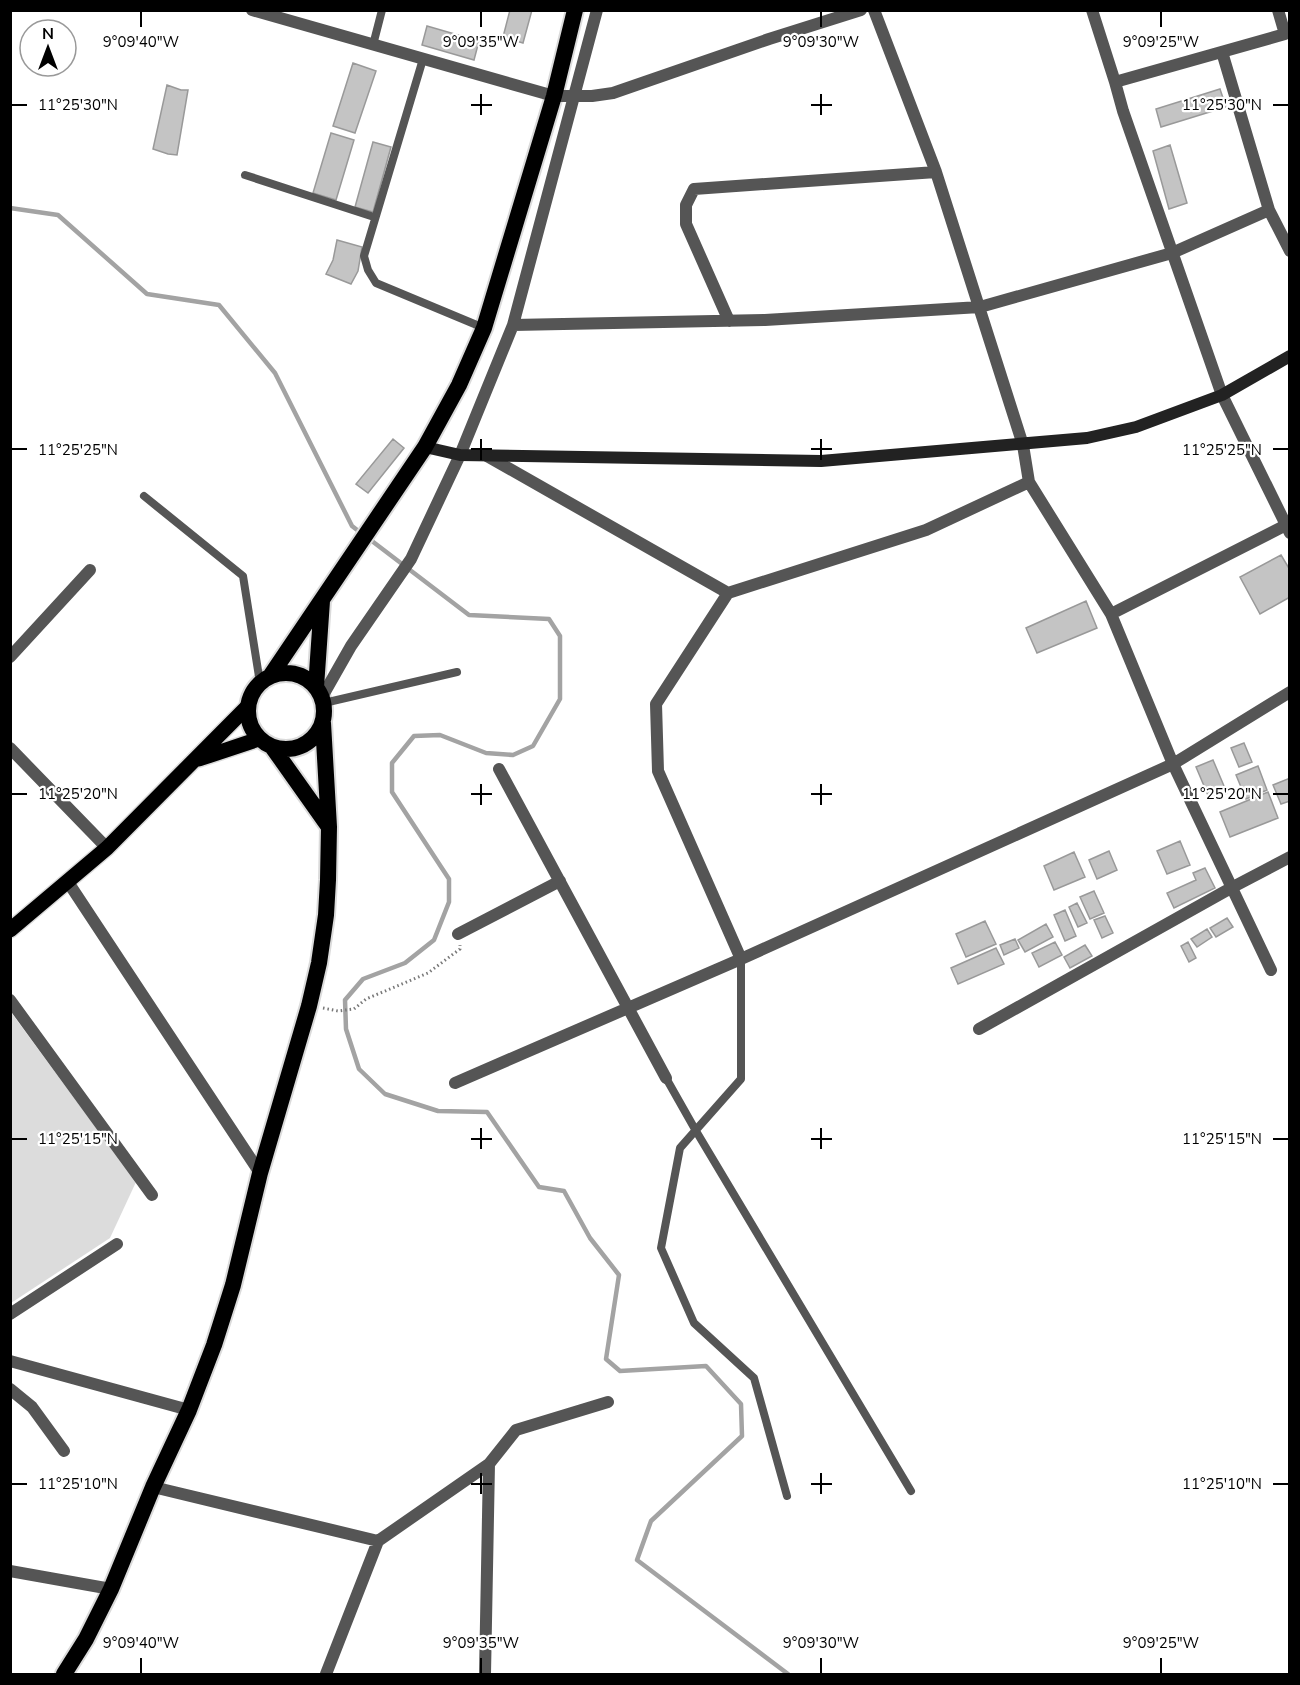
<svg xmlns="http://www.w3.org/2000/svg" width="1300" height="1685" viewBox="0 0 1300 1685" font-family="'Nunito Sans',sans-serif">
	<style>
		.pitch { fill: #dcdcdc }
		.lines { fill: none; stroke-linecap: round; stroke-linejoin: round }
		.stream { stroke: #a3a3a3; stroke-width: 4.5 }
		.building { fill: #c4c4c4; stroke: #999; stroke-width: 1.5 }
		.primary-casing { stroke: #dbdbdb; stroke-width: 18 }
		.trunk-casing { stroke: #dbdbdb; stroke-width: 20 }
		.path { stroke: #777; stroke-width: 3; stroke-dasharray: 1.5 3; stroke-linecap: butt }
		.service { stroke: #555; stroke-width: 8 }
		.minor { stroke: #555; stroke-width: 12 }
		.secondary { stroke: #222; stroke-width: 12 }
		.primary { stroke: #000; stroke-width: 15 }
		.trunk { stroke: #000; stroke-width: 16 }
		.ticks { fill: none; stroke: #000; stroke-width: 2 }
		.ticks-label { font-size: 15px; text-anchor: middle; fill: #000; stroke: #fff; stroke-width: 4.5; stroke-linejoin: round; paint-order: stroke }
	</style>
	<rect width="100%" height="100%" fill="#fff"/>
	<!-- pitch -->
	<path class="pitch" d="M 10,1011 L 136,1182 L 110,1238 L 11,1303 Z"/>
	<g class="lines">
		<!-- stream -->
		<path class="stream" d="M 10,208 L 58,215 L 147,294 L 219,305 L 275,373 L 352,526 L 361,533
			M 368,538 L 469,615 L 549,619 L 560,636 L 560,699 L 533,746 L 513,755 L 486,753 L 440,735 L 414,736 L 392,763 L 392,792 L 449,879 L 449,902 L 434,940 L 405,963 L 363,979 L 345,1000 L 346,1029 L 359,1069 L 385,1094 L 438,1111 L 487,1112 L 539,1187 L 564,1191 L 590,1238 L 619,1275 L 606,1359 L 620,1371 L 706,1366 L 741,1404 L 742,1436 L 651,1521 L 637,1560 L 788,1674"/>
	</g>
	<!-- building -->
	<path class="building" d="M 510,10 L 532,10 L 523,43 L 503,37 Z
		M 427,26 L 479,41 L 474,60 L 422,45 Z
		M 353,63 L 376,71 L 355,133 L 333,126 Z
		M 167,85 L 181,90 L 188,90 L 177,155 L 168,154 L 153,149 Z
		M 1220,89 L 1226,107 L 1161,127 L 1156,109 Z
		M 331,133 L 354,140 L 336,200 L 313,193 Z
		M 373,142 L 391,147 L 373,212 L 355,207 Z
		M 1170,145 L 1187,203 L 1169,209 L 1153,151 Z
		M 337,240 L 362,247 L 358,271 L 351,284 L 326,274 L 333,260 Z
		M 393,439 L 404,448 L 368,493 L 356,484 Z
		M 1281,555 L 1290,570 L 1290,597 L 1260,614 L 1240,577 Z
		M 1086,601 L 1097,628 L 1037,653 L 1026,628 Z
		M 1244,743 L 1252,762 L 1239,767 L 1231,748 Z
		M 1213,760 L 1227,793 L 1210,800 L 1196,767 Z
		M 1258,766 L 1267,790 L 1246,799 L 1236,775 Z
		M 1290,778 L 1290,801 L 1281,804 L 1273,785 Z
		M 1268,792 L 1278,818 L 1230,837 L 1220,812 Z
		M 1180,841 L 1190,865 L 1167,874 L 1157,851 Z
		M 1109,851 L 1117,870 L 1097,879 L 1089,860 Z
		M 1074,852 L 1085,877 L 1054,890 L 1044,866 Z
		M 1205,868 L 1215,888 L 1174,908 L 1167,893 L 1196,880 L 1193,873 Z
		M 1094,891 L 1104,913 L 1090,919 L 1080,897 Z
		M 1077,903 L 1087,923 L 1078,927 L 1069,907 Z
		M 1065,910 L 1076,936 L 1065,941 L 1054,915 Z
		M 1105,916 L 1113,933 L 1102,938 L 1094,920 Z
		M 1227,918 L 1233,927 L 1216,937 L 1210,928 Z
		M 985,921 L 996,944 L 966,957 L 956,934 Z
		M 1046,924 L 1053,937 L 1025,952 L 1018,940 Z
		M 1207,929 L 1212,937 L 1197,947 L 1191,939 Z
		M 1015,939 L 1019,948 L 1004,955 L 1000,945 Z
		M 1055,942 L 1062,955 L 1039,967 L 1032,953 Z
		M 1188,942 L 1196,958 L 1189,962 L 1181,946 Z
		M 1085,945 L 1092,956 L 1070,968 L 1064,957 Z
		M 996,948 L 1004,964 L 958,984 L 951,968 Z"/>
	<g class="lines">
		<!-- primary casing -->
		<g class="primary-casing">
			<path id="primary" d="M 199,759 L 259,739
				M 10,930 L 107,848 L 247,707"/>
		</g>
		<!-- trunk casing -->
		<g class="trunk-casing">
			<path id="trunk" d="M248 711a38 38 0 1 1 76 0a38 38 0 1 1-76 0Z
				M 271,675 L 425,447 L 459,385 L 484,328 L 554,96 L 575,10
				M 316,687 L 322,601
				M 273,748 L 329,827
				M 64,1674 L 86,1639 L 111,1589 L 153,1487 L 189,1410 L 214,1345 L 233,1285 L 260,1173 L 309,1006 L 319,963 L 326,915 L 328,880 L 329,827 L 323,723"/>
		</g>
		<!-- path -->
		<path class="path" d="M 323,1008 L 338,1011 L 354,1009 L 366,999 L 428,973 L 460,949 L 460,945"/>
		<!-- service -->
		<path class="service" d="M 373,45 L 382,10
			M 423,59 L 364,256 L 368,270 L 376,283 L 484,328
			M 245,175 L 374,217
			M 144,496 L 243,576 L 260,683
			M 324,703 L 457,672
			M 741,959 L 741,1079 L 680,1148 L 661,1248 L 694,1323 L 754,1378 L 787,1496
			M 666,1078 L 696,1131 L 911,1491"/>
		<!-- minor -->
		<path class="minor" d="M 252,10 L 554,96 L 592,96 L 613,93 L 769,39 L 861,10
			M 874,10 L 936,172 L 1023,445 L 1029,482 L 1111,614 L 1173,764 L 1271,970
			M 1092,10 L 1115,82 L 1123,111 L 1222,395 L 1290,533
			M 1222,52 L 1269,210 L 1290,251
			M 1115,82 L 1285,34 L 1278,10
			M 729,321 L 686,224 L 686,205 L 694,189 L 936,172
			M 513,325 L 765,320 L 980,307 L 1172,253 L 1269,210
			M 487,456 L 728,593 L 926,530 L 1029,482
			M 728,593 L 656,704 L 658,771 L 741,959
			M 1111,614 L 1290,523
			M 10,657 L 90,570
			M 322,697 L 351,646 L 411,559 L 460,455 L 513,325 L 597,10
			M 10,748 L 107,848
			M 499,769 L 666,1078
			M 68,882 L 260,1173
			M 458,934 L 560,881
			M 10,1000 L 152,1195
			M 979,1029 L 1231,888 L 1290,857
			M 455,1083 L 741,959 L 1173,764 L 1290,692
			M 10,1314 L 117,1244
			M 10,1361 L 189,1410
			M 10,1389 L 32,1407 L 64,1451
			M 153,1487 L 378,1541 L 489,1464 L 516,1430 L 608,1402
			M 10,1571 L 111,1589
			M 326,1674 L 378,1541
			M 485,1674 L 489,1464"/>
		<!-- secondary -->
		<path class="secondary" d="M 425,447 L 460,455 L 821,461 L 1087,438 L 1136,427 L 1222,395 L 1290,356"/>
		<!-- primary -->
		<use href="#primary" class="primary"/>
		<!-- trunk -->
		<use href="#trunk" class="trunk"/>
	</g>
	<!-- ticks -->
	<path class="ticks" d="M 141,12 L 141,27M 481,12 L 481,27M 821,12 L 821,27M 1161,12 L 1161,27M 481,94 L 481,115M 821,94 L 821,115M 12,105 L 27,105M 471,105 L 492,105M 811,105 L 832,105M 1273,105 L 1288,105M 481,439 L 481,460M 821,439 L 821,460M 12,449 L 27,449M 471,449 L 492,449M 811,449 L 832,449M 1273,449 L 1288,449M 481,784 L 481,805M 821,784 L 821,805M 12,794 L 27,794M 471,794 L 492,794M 811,794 L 832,794M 1273,794 L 1288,794M 481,1128 L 481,1149M 821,1128 L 821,1149M 12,1139 L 27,1139M 471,1139 L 492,1139M 811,1139 L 832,1139M 1273,1139 L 1288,1139M 481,1473 L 481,1494M 821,1473 L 821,1494M 12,1484 L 27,1484M 471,1484 L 492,1484M 811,1484 L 832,1484M 1273,1484 L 1288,1484M 141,1658 L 141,1673M 481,1658 L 481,1673M 821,1658 L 821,1673M 1161,1658 L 1161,1673"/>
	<g class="ticks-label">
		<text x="141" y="47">9°09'40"W</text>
		<text x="481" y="47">9°09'35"W</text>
		<text x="821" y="47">9°09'30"W</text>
		<text x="1161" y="47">9°09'25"W</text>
		<text x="78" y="110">11°25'30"N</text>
		<text x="1222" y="110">11°25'30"N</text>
		<text x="78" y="455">11°25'25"N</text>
		<text x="1222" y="455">11°25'25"N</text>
		<text x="78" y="799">11°25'20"N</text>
		<text x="1222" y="799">11°25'20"N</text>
		<text x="78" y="1144">11°25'15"N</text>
		<text x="1222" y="1144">11°25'15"N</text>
		<text x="78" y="1489">11°25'10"N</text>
		<text x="1222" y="1489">11°25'10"N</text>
		<text x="141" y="1648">9°09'40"W</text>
		<text x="481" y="1648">9°09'35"W</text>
		<text x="821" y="1648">9°09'30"W</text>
		<text x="1161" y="1648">9°09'25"W</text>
	</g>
	<!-- border -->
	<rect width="1300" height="1685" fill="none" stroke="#000000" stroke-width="24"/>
	<!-- north arrow -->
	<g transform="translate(48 48)"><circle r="28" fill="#ffffff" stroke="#999999" stroke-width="1.5"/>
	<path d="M0-4.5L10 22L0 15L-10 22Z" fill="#000000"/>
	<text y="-9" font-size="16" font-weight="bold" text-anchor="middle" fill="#000000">N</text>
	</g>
</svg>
